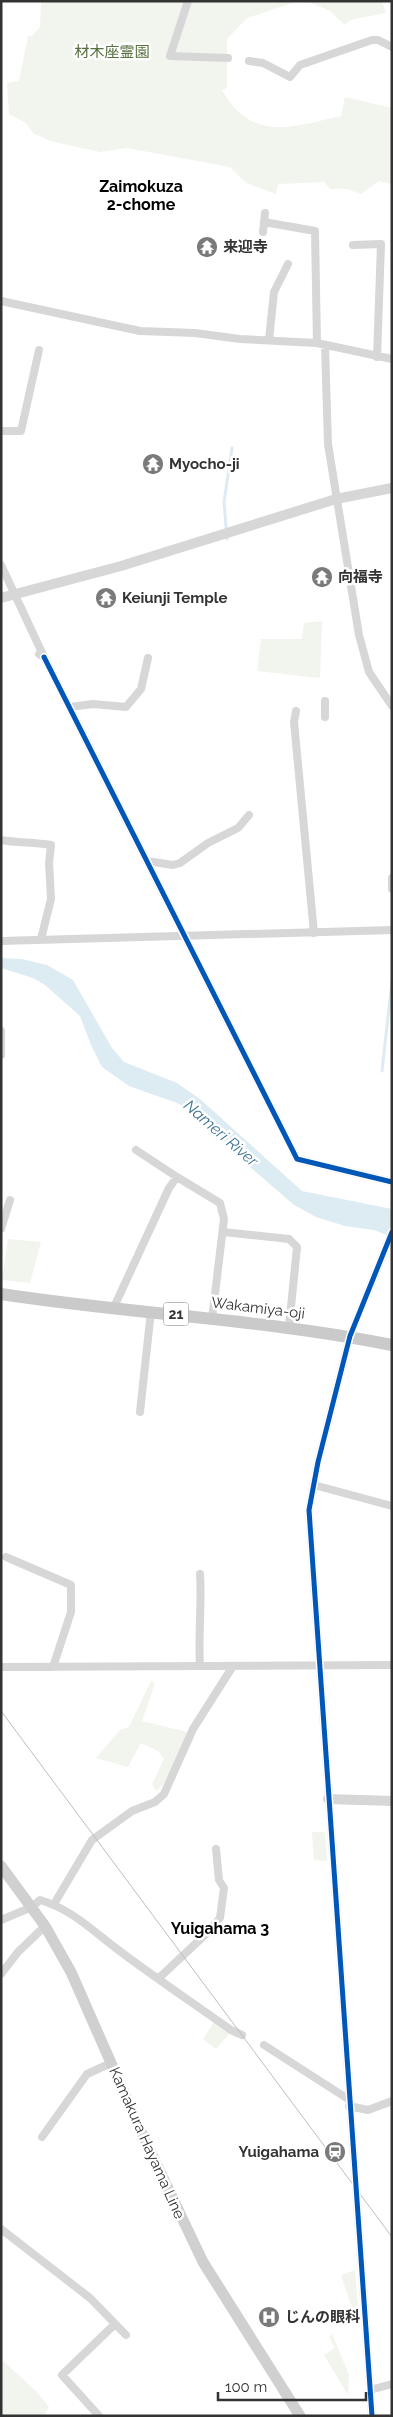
<svg xmlns="http://www.w3.org/2000/svg" width="393" height="2417" viewBox="0 0 393 2417" font-family="Raleway,'Noto Sans JP',sans-serif">
	<style>
		.green { fill: #f1f5ed }
		.water { fill: #ddebf3 }
		.lines { fill: none; stroke-linecap: round; stroke-linejoin: round }
		.stream { stroke: #ddebf3; stroke-width: 3 }
		.minor { stroke: #d7d7d7; stroke-width: 8 }
		.tertiary { stroke: #d7d7d7; stroke-width: 10 }
		.secondary { stroke: #d0d0d0; stroke-width: 11 }
		.primary { stroke: #cacaca; stroke-width: 12 }
		.tram { stroke: #bebebe; stroke-width: 1 }
		.cycleway-casing { stroke: #fff; stroke-width: 8 }
		.cycleway { stroke: #0057b8; stroke-width: 5 }
		.labels { text-anchor: middle; dominant-baseline: central; stroke-width: 5; stroke-linejoin: round; paint-order: stroke }
		.shield { fill: #fff; stroke: #707070; stroke-width: 1 }
		.shield-label { font-size: 14px; font-weight: bold; fill: #333 }
		.park-label { font-size: 15px; fill: #56703f; stroke: #fff }
		.poi-label { font-size: 15px; font-weight: bold; fill: #333; stroke: #fff; text-anchor: start }
		.street-label { font-size: 15px; fill: #333; stroke: #fff }
		.neighbourhood-label { font-size: 16px; font-weight: bold; fill: #000; stroke: #fff }
		.water-label { font-size: 16px; font-style: italic; fill: #407596; stroke: #fff }
	</style>
	<rect width="100%" height="100%" fill="#fff"/>
	<!-- green -->
	<path class="green" d="M 41,1 L 298,1 L 247,18 L 227,39 L 227,88 L 222,90 C 252,143 292,127 341,116 L 345,97 L 392,108 L 392,184 L 379,181 L 361,194 L 347,189 L 330,189 L 324,182 L 278,184 L 276,194 L 246,183 L 230,167 L 127,148 L 100,152 L 50,141 L 33,133 L 26,123 L 9,114 L 7,83 L 19,81 L 28,36 L 32,36 L 40,27 Z
		M 307,1 L 382,1 L 386,13 L 350,20 L 345,25 L 330,11 Z
		M 322,621 L 320,678 L 257,671 L 261,639 L 302,639 L 304,623 Z
		M 8,1239 L 41,1242 L 30,1283 L 2,1280 Z
		M 151,1681 L 155,1683 L 142,1721 L 187,1732 L 167,1781 L 156,1791 L 152,1784 L 164,1759 L 158,1751 L 141,1743 L 128,1767 L 96,1758 L 120,1730 L 129,1727 Z
		M 312,1832 L 325,1832 L 327,1861 L 314,1860 Z
		M 214,2022 L 230,2033 L 216,2049 L 203,2039 Z
		M 355,2270 L 358,2306 L 352,2308 L 341,2275 Z
		M 332,2334 L 349,2375 L 348,2395 L 324,2355 L 335,2348 L 329,2337 Z
		M 1,2359 L 37,2392 L 49,2407 L 44,2416 L 1,2416 Z"/>
	<!-- water -->
	<path class="water" d="M 1,958 L 22,959 L 47,965 L 73,980 L 112,1048 L 124,1062 L 177,1083 L 200,1099 L 302,1191 L 392,1209 L 392,1237 L 374,1230 L 345,1226 L 316,1217 L 294,1205 L 244,1162 L 197,1114 L 177,1103 L 129,1086 L 102,1067 L 91,1045 L 80,1016 L 45,985 L 33,978 L 1,968 Z"/>
	<g class="lines">
		<!-- stream -->
		<path class="stream" d="M 227,539 L 224,502 L 232,448
			M 382,1071 L 392,981"/>
		<!-- minor -->
		<path class="minor" d="M 188,1 L 170,56 L 228,58
			M 249,61 L 263,63 L 290,77 L 300,65 L 372,40 L 378,40 L 392,47
			M 264,222 L 315,231 L 317,343
			M 263,232 L 265,213
			M 353,245 L 381,244 L 377,357
			M 1,301 L 140,331 L 195,333 L 240,339 L 317,343 L 392,359
			M 269,340 L 274,292 L 288,264
			M 325,346 L 328,444 L 359,635 L 369,672 L 392,706
			M 1,431 L 21,431 L 39,350
			M 1,565 L 44,657 L 39,654
			M 44,657 L 297,1159 L 392,1182
			M 70,707 L 93,704 L 126,707 L 141,689 L 148,658
			M 296,711 L 294,722 L 314,933
			M 325,717 L 325,701
			M 1,840 C 18,843 33,842 51,845 L 49,863 L 51,899 L 41,939
			M 147,861 L 173,865 L 180,863 L 208,843 L 238,828 L 249,815
			M 392,878 L 392,889
			M 1,941 L 392,930
			M 1,1031 L 1,1055
			M 136,1150 L 177,1177
			M 1,1229 L 10,1200
			M 223,1232 L 289,1239 L 297,1247 L 289,1327
			M 114,1307 L 169,1188 L 177,1177 L 220,1203 L 224,1219 L 212,1319
			M 140,1412 L 151,1311
			M 314,1485 L 392,1506
			M 6,1557 L 71,1585 L 71,1612 L 53,1667
			M 200,1666 C 198,1635 202,1605 200,1574
			M 1,1667 L 392,1665
			M 54,1904 L 92,1840 L 132,1811 L 155,1802 L 164,1794 L 193,1729 L 233,1666
			M 1,1920 L 32,1907 L 40,1900 C 71,1909 92,1930 117,1949 C 154,1977 193,2003 231,2030 L 242,2035
			M 1,1974 L 18,1952 L 45,1926
			M 159,1978 L 207,1933 L 220,1918 L 224,1888 L 219,1880 L 216,1849
			M 264,2045 L 348,2099
			M 349,2106 L 368,2110 L 392,2101
			M 42,2137 L 87,2074 L 111,2063
			M 1,2229 L 90,2298 L 126,2335
			M 370,2390 L 392,2384
			M 99,2416 L 62,2375 L 115,2324
			M 372,2416 L 309,1510 L 318,1462 L 350,1336 L 392,1232"/>
		<!-- tertiary -->
		<path class="tertiary" d="M 1,598 L 121,566 L 336,499 L 392,488
			M 328,1799 L 392,1801"/>
		<!-- secondary -->
		<path class="secondary" d="M 1,1866 L 45,1926 L 71,1972 L 144,2138 L 203,2262 L 300,2416"/>
		<!-- primary -->
		<path class="primary" d="M 1,1294 C 131,1314 263,1319 392,1345"/>
		<!-- tram -->
		<path class="tram" d="M 1,1711 L 392,2237"/>
		<!-- cycleway casing -->
		<g class="cycleway-casing">
			<path id="cycleway" d="M 44,657 L 297,1159 L 392,1182
				M 372,2416 L 309,1510 L 318,1462 L 350,1336 L 392,1232"/>
		</g>
		<!-- cycleway -->
		<use href="#cycleway" class="cycleway"/>
	</g>
	<!-- icons -->
	<defs>
		<g id="temple-disc" transform="scale(1.125)"><circle r="9.5" fill="#7a7a7a" stroke="#fff"/><path d="M0-6L5-2H3V0L6.5 2.5H4V6H1.5V3h-3V6H-4V2.5H-6.5L-3 0V-2H-5Z" fill="#fff"/></g>
		<g id="station-disc" transform="scale(1.125)"><circle r="9.5" fill="#7a7a7a" stroke="#fff"/><path d="M-3-6H3Q5-6 5-4V2Q5 4 3 4L4.5 6H3L1.5 4h-3L-3 6H-4.5L-3 4Q-5 4-5 2V-4Q-5-6-3-6ZM-3.5-4v3h7v-3ZM-3.5 1v1.5H-2V1ZM2 1v1.5H3.5V1Z" fill="#fff"/></g>
		<g id="hospital-disc" transform="scale(1.125)"><circle r="9.5" fill="#7a7a7a" stroke="#fff"/><path d="M-5-5h3v3.5h4V-5h3V5h-3V1.5h-4V5h-3Z" fill="#fff"/></g>
	</defs>
	<g fill-rule="evenodd">
		<use href="#temple-disc" x="207" y="247"/>
		<use href="#temple-disc" x="153" y="464"/>
		<use href="#temple-disc" x="322" y="577"/>
		<use href="#temple-disc" x="106" y="598"/>
		<use href="#station-disc" x="335" y="2152"/>
		<use href="#hospital-disc" x="269" y="2317"/>
	</g>
	<g class="labels">
		<!-- shield labels -->
		<rect class="shield" x="163.5" y="1302.5" width="25" height="23" rx="4"/>
		<g class="shield-label">
			<text x="176" y="1314">21</text>
		</g>
		<!-- park labels -->
		<g class="park-label">
			<text x="112" y="52">材木座霊園</text>
		</g>
		<!-- poi labels -->
		<g class="poi-label">
			<text x="223" y="247">来迎寺</text>
			<text x="169" y="464">Myocho-ji</text>
			<text x="338" y="577">向福寺</text>
			<text x="122" y="598">Keiunji Temple</text>
			<text x="319" y="2152" text-anchor="end">Yuigahama</text>
			<text x="285" y="2317">じんの眼科</text>
		</g>
		<!-- street labels -->
		<g class="street-label">
			<text transform="translate(258 1308) rotate(7)">Wakamiya-oji</text>
			<text transform="translate(147 2143) rotate(66)">Kamakura Hayama Line</text>
		</g>
		<!-- neighbourhood labels -->
		<g class="neighbourhood-label">
			<text x="141" y="186">Zaimokuza<tspan x="141" dy="18">2-chome</tspan></text>
			<text x="220" y="1928">Yuigahama 3</text>
		</g>
		<!-- water labels -->
		<g class="water-label">
			<text transform="translate(221 1133) rotate(41)">Nameri River</text>
		</g>
	</g>
	<!-- border -->
	<rect width="393" height="2417" fill="none" stroke="#333333" stroke-width="5"/>
	<!-- scale -->
	<path d="M218 2392v8h148v-8" fill="none" stroke="#333333" stroke-width="2.5"/>
	<text x="225" y="2392" font-size="15" fill="#333333" stroke="#ffffff" stroke-width="4" paint-order="stroke">100 m</text>
</svg>
